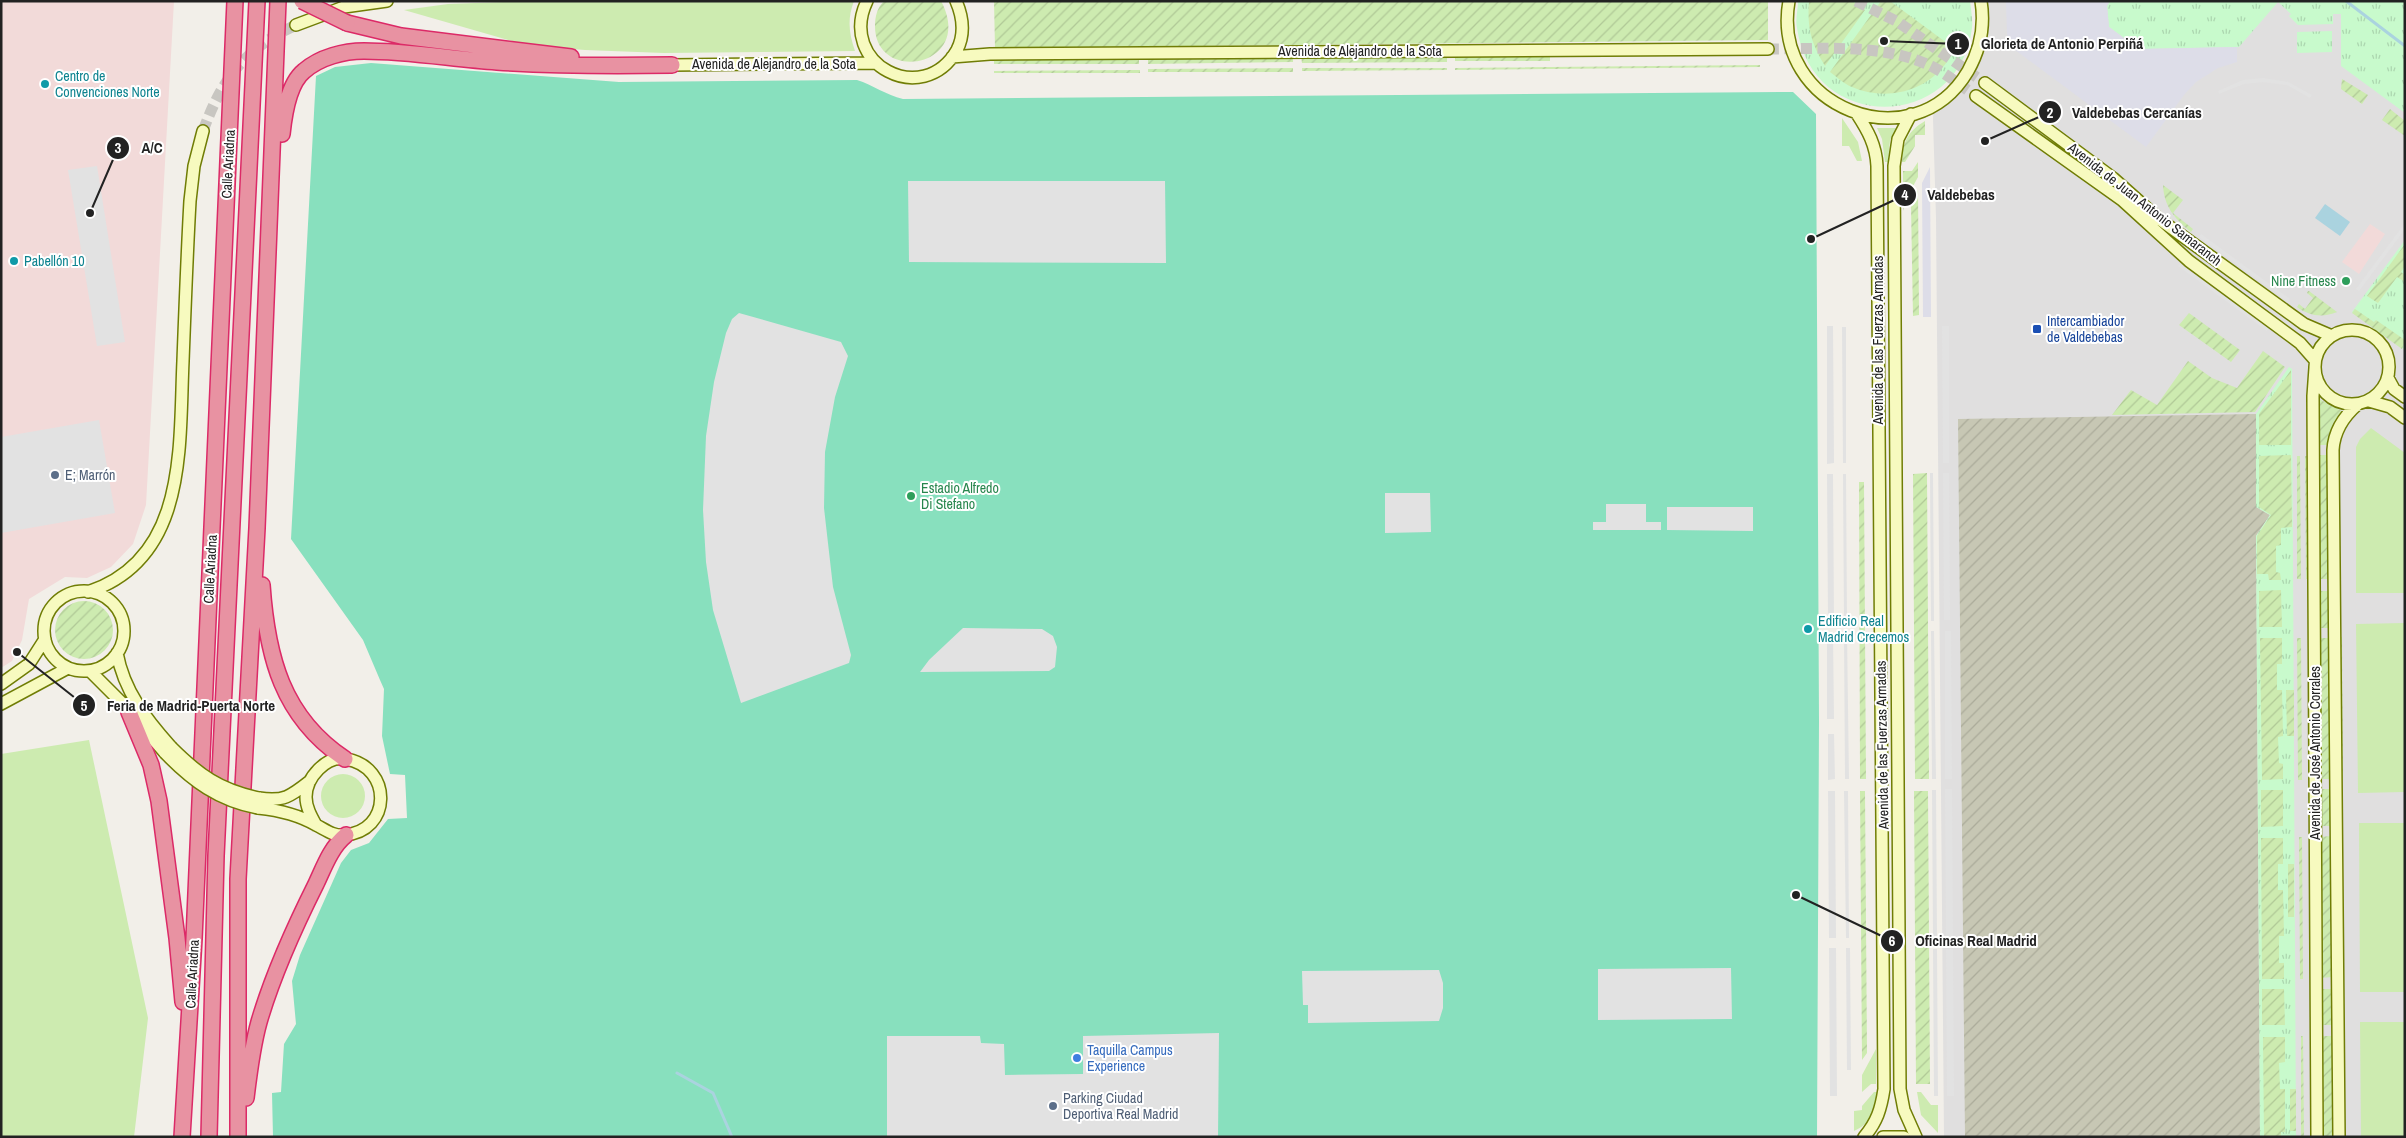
<svg xmlns="http://www.w3.org/2000/svg" width="2406" height="1138" viewBox="0 0 2406 1138" font-family="'Archivo Narrow',sans-serif">
	<style>
		.residential { fill: #e0dfdf }
		.commercial { fill: #f2dad9 }
		.construction { fill: url(#construction-furrows) }
		.grass { fill: #cdebb0 }
		.park { fill: url(#park-tufts) }
		.garden { fill: url(#garden-furrows) }
		.pitch { fill: #88e0be }
		.parking { fill: #e2e2e2 }
		.plaza { fill: #dddde8 }
		.water { fill: #aad3df }
		.lines { fill: none; stroke-linecap: round; stroke-linejoin: round }
		.stream { stroke: #aad3df; stroke-width: 3 }
		.secondary-tunnel { stroke: #c8c6c1; stroke-width: 11; stroke-dasharray: 11 5.5; stroke-linecap: butt }
		.secondary-casing { stroke: #707d05; stroke-width: 14 }
		.highway-casing { stroke: #dc2a67; stroke-width: 18 }
		.secondary { stroke: #f7fabf; stroke-width: 11 }
		.highway { stroke: #e892a2; stroke-width: 15 }
		.secondary-bridge-casing { stroke: #707d05; stroke-width: 14; stroke-linecap: butt }
		.highway-bridge-casing { stroke: #dc2a67; stroke-width: 18; stroke-linecap: butt }
		.secondary-bridge { stroke: #f7fabf; stroke-width: 11 }
		.highway-bridge { stroke: #e892a2; stroke-width: 15 }
		.culture-dot { fill: #0f9aa8; stroke: #fff; stroke-width: 2 }
		.leisure-dot { fill: #2e9e5b; stroke: #fff; stroke-width: 2 }
		.transit-dot { fill: #1a4fb4; stroke: #fff; stroke-width: 2 }
		.service-dot { fill: #5c6f8a; stroke: #fff; stroke-width: 2 }
		.shop-dot { fill: #3f7fe0; stroke: #fff; stroke-width: 2 }
		.labels { text-anchor: middle; dominant-baseline: central; stroke-width: 4; stroke-linejoin: round; paint-order: stroke }
		.street-label { font-size: 14px; fill: #222; stroke: #fff }
		.culture-label { font-size: 14px; fill: #0d838f; stroke: #fff; text-anchor: start }
		.leisure-label { font-size: 14px; fill: #27864d; stroke: #fff; text-anchor: end }
		.transit-label { font-size: 14px; fill: #164399; stroke: #fff; text-anchor: start }
		.service-label { font-size: 14px; fill: #4e5e75; stroke: #fff; text-anchor: start }
		.shop-label { font-size: 14px; fill: #366cbe; stroke: #fff; text-anchor: start }
		.leader { fill: none; stroke: #222; stroke-width: 2 }
		.callout-dot { fill: #222; stroke: #fff; stroke-width: 2 }
		.mark-label { font-size: 15px; text-anchor: middle; font-weight: bold; fill: #fff }
		.callout-label { font-size: 15px; text-anchor: middle; font-weight: bold; fill: #222; stroke: #fff; stroke-width: 4; stroke-linejoin: round; paint-order: stroke }
	</style>
	<defs>
		<pattern id="construction-furrows" width="10" height="10" patternUnits="userSpaceOnUse" patternTransform="scale(1.25)"><rect width="10" height="10" fill="#c7c7b4"/><path d="M-1 1l2-2M0 10L10 0M9 11l2-2" fill="none" stroke="#abab9a"/></pattern>
		<pattern id="park-tufts" width="24" height="20" patternUnits="userSpaceOnUse" patternTransform="scale(1.25)"><rect width="24" height="20" fill="#c8facc"/><path d="M3 7l-1-3M5 7V3M7 7l1-3M15 17l-1-3M17 17v-4M19 17l1-3" fill="none" stroke="#acd6af"/></pattern>
		<pattern id="garden-furrows" width="10" height="10" patternUnits="userSpaceOnUse" patternTransform="scale(1.25)"><rect width="10" height="10" fill="#cdebb0"/><path d="M-1 1l2-2M0 10L10 0M9 11l2-2" fill="none" stroke="#b0c997"/></pattern>
	</defs>
	<rect width="100%" height="100%" fill="#f2efe9"/>
	<!-- residential -->
	<path class="residential" d="M 1981,1 L 2405,1 L 2405,1137 L 1944,1137 L 1936,218 L 1933,119 L 1934,105 L 1971,65 Z"/>
	<!-- commercial -->
	<path class="commercial" d="M 1,1 L 174,1 L 146,505 L 133,544 L 111,567 L 87,578 L 65,577 L 29,599 L 22,640 L 12,661 L 1,668 Z
		M 2370,224 L 2385,234 L 2359,274 L 2342,262 Z"/>
	<!-- construction -->
	<path class="construction" d="M 2256,414 L 2256,507 L 2270,515 L 2256,536 L 2260,1137 L 1965,1137 L 1958,419 Z"/>
	<!-- grass -->
	<path class="grass" d="M 527,1 L 854,1 C 847,20 849,33 855,51 L 664,53 L 585,50 L 526,45 L 404,10 L 448,4 Z
		M 1842,118 L 1858,142 L 1862,161 L 1857,161 L 1849,146 L 1842,146 Z
		M 1877,128 L 1896,128 L 1890,140 L 1888,162 L 1885,162 L 1882,139 Z
		M 2371,428 L 2405,453 L 2405,593 L 2356,593 L 2356,447 L 2360,439 Z
		M 2405,623 L 2405,792 L 2358,793 L 2356,624 Z
		M 89,740 L 148,1018 L 134,1137 L 1,1137 L 1,754 Z
		M321 796a22 22 0 1 1 44 0a22 22 0 1 1-44 0Z
		M 2359,823 L 2405,823 L 2405,992 L 2360,992 Z
		M 2360,1022 L 2405,1022 L 2405,1137 L 2361,1137 Z
		M 1876,1049 L 1876,1084 L 1871,1084 L 1862,1092 L 1862,1075 Z
		M 1874,1092 L 1877,1092 C 1876,1109 1871,1124 1854,1131 L 1854,1111 L 1862,1110 L 1862,1106 Z
		M 1917,1092 L 1921,1092 L 1931,1105 L 1938,1105 L 1938,1133 L 1921,1115 Z"/>
	<!-- park -->
	<path class="park" d="M 1798,1 L 1970,1 C 1971,10 1973,20 1972,28 C 1959,132 1812,134 1797,28 C 1795,20 1798,10 1798,1 Z
		M 2110,1 L 2405,1 L 2405,113 L 2341,66 L 2341,14 L 2333,14 L 2333,24 L 2298,25 L 2289,16 L 2291,14 L 2278,2 L 2239,47 L 2139,49 L 2109,27 L 2107,6 Z
		M 2332,31 L 2332,52 L 2297,53 L 2297,32 Z
		M 2405,240 L 2405,346 L 2403,349 L 2352,312 Z
		M 2289,367 L 2292,369 L 2296,1137 L 2260,1137 L 2256,536 L 2270,515 L 2256,507 L 2256,414 Z"/>
	<!-- garden -->
	<path class="garden" d="M 884,1 L 941,1 C 976,67 875,85 875,26 C 875,17 877,8 884,1 Z
		M 994,1 L 1768,1 L 1768,40 L 995,48 Z
		M 1809,1 L 1852,1 L 1865,10 L 1825,66 C 1811,43 1807,29 1809,1 Z
		M 1881,1 L 1890,1 L 1955,49 C 1951,55 1947,63 1942,68 C 1920,94 1882,100 1852,87 C 1844,84 1837,77 1830,72 Z
		M 1447,55 L 1447,62 L 1302,63 L 1301,56 Z
		M 1550,55 L 1550,61 L 1455,61 L 1455,56 Z
		M 1293,56 L 1293,62 L 1148,64 L 1148,57 Z
		M 994,59 L 1139,59 L 1139,64 L 994,64 Z
		M 1760,65 L 1760,67 L 1455,70 L 1455,68 Z
		M 1293,68 L 1293,72 L 1148,72 L 1148,69 Z
		M 1302,68 L 1447,68 L 1447,70 L 1302,71 Z
		M 1140,70 L 1140,73 L 994,73 L 994,71 Z
		M 2342,79 L 2368,95 L 2362,104 L 2341,89 Z
		M 2390,109 L 2405,121 L 2405,136 L 2382,120 Z
		M 1925,121 L 1925,135 L 1915,135 L 1915,146 L 1905,162 L 1902,162 C 1902,143 1908,131 1925,121 Z
		M 1918,162 L 1918,177 L 1906,199 L 1903,211 L 1903,171 L 1912,171 Z
		M 2163,185 L 2183,200 L 2173,213 L 2193,229 L 2191,232 C 2175,219 2164,207 2163,185 Z
		M 1918,190 L 1919,315 L 1913,316 L 1911,205 Z
		M 2405,244 L 2405,266 L 2401,272 L 2405,275 L 2405,282 L 2397,277 L 2378,303 L 2367,296 Z
		M 2308,291 L 2309,291 L 2337,312 C 2323,318 2309,316 2297,307 L 2299,304 L 2305,309 L 2313,298 L 2307,293 Z
		M 2355,309 L 2374,322 L 2376,320 L 2405,340 L 2402,349 L 2352,313 Z
		M 2189,313 L 2240,350 L 2231,362 L 2179,325 Z
		M 2263,351 L 2285,367 L 2255,412 L 2112,415 L 2131,390 L 2157,405 L 2188,361 L 2212,378 L 2237,388 Z
		M 2291,370 L 2291,445 L 2259,445 L 2259,414 Z
		M 2317,398 L 2342,411 L 2333,423 L 2327,445 L 2317,445 Z
		M 2291,455 L 2292,527 L 2281,528 L 2281,545 L 2276,546 L 2276,572 L 2280,573 L 2281,580 L 2269,580 L 2268,574 L 2257,574 L 2257,536 L 2271,515 L 2259,507 L 2259,456 Z
		M 2317,455 L 2327,455 L 2329,579 L 2318,579 Z
		M 2297,456 L 2300,456 L 2301,579 L 2297,579 Z
		M 2305,456 L 2307,456 L 2308,579 L 2306,579 Z
		M 1927,473 L 1929,779 L 1915,779 L 1913,474 Z
		M 1859,482 L 1864,482 L 1866,779 L 1860,779 Z
		M 2281,590 L 2282,627 L 2259,627 L 2259,591 Z
		M 2318,591 L 2329,591 L 2329,628 L 2319,628 Z
		M55 630a29 29 0 1 1 58 0a29 29 0 1 1-58 0Z
		M 2340,637 L 2342,637 L 2343,780 L 2341,780 Z
		M 2260,638 L 2282,638 L 2282,664 L 2277,664 L 2277,690 L 2282,690 L 2283,736 L 2278,737 L 2279,763 L 2283,764 L 2283,779 L 2262,780 Z
		M 2297,638 L 2301,638 L 2302,780 L 2298,780 Z
		M 2319,638 L 2329,638 L 2330,779 L 2320,779 Z
		M 2286,690 L 2294,690 L 2294,736 L 2287,736 Z
		M 2320,789 L 2330,789 L 2331,826 L 2320,826 Z
		M 2261,790 L 2283,790 L 2283,826 L 2261,827 Z
		M 1860,791 L 1865,791 L 1867,1053 L 1862,1060 Z
		M 1914,791 L 1928,791 L 1930,1084 L 1916,1084 Z
		M 2331,836 L 2332,977 L 2321,978 L 2320,837 Z
		M 2299,837 L 2302,837 L 2303,979 L 2300,979 Z
		M 2261,838 L 2283,838 L 2283,864 L 2278,864 L 2278,890 L 2283,890 L 2284,936 L 2279,936 L 2279,963 L 2284,963 L 2284,979 L 2262,979 Z
		M 2288,864 L 2294,864 L 2294,917 L 2288,917 Z
		M 2262,989 L 2284,989 L 2285,1025 L 2262,1025 Z
		M 2321,989 L 2332,989 L 2332,1025 L 2321,1025 Z
		M 2301,1036 L 2303,1036 L 2304,1137 L 2301,1137 Z
		M 2321,1036 L 2332,1036 L 2333,1137 L 2322,1137 Z
		M 2263,1037 L 2285,1037 L 2285,1062 L 2279,1063 L 2280,1089 L 2285,1089 L 2285,1132 L 2281,1132 L 2281,1137 L 2264,1137 Z
		M 2290,1089 L 2296,1089 L 2296,1131 L 2290,1131 Z"/>
	<!-- pitch -->
	<path class="pitch" d="M 371,63 L 619,82 L 857,80 C 873,85 886,95 903,99 L 1793,92 L 1816,114 L 1819,721 L 1817,1137 L 273,1137 L 272,1093 L 281,1092 L 284,1044 L 296,1024 L 292,981 L 300,955 L 341,863 L 351,850 L 369,843 L 388,819 L 407,818 L 405,775 L 390,774 L 382,736 L 384,689 L 380,680 L 363,640 L 291,539 L 316,76 L 335,67 Z"/>
	<!-- parking -->
	<path class="parking" d="M 2263,78 L 2288,82 L 2312,95 L 2310,98 L 2287,85 L 2263,82 L 2244,84 L 2219,94 L 2218,91 L 2243,80 Z
		M 97,166 L 125,342 L 97,346 L 68,170 Z
		M 908,181 L 1165,181 L 1166,263 L 909,262 Z
		M 2405,223 L 2405,229 L 2359,291 L 2356,289 Z
		M 2201,234 L 2290,299 L 2288,302 L 2199,237 Z
		M 2180,264 L 2269,328 L 2267,331 L 2178,266 Z
		M 739,313 L 841,342 L 848,356 L 835,397 L 825,452 L 824,508 L 833,587 L 851,655 L 849,663 L 741,703 L 713,610 L 706,562 L 703,510 L 706,436 L 714,382 L 726,333 L 732,319 Z
		M 1827,326 L 1833,326 L 1834,463 L 1827,464 Z
		M 1942,326 L 1949,326 L 1949,463 L 1943,463 Z
		M 1842,327 L 1846,327 L 1846,463 L 1843,463 Z
		M 99,420 L 115,513 L 1,533 L 1,437 Z
		M 1930,473 L 1933,473 L 1934,621 L 1931,621 Z
		M 1943,473 L 1949,473 L 1950,620 L 1944,620 Z
		M 1827,474 L 1833,474 L 1834,621 L 1828,621 Z
		M 1843,474 L 1846,474 L 1847,621 L 1844,621 Z
		M 1385,493 L 1430,493 L 1431,532 L 1385,533 Z
		M 1606,504 L 1646,504 L 1646,522 L 1661,522 L 1661,530 L 1593,530 L 1593,522 L 1606,522 Z
		M 1667,507 L 1753,507 L 1753,531 L 1667,530 Z
		M 963,628 L 1042,629 L 1053,636 L 1057,647 L 1055,667 L 1049,671 L 920,672 L 929,660 Z
		M 1931,631 L 1934,631 L 1936,779 L 1932,779 Z
		M 1945,631 L 1951,631 L 1952,779 L 1945,779 Z
		M 1844,633 L 1847,633 L 1849,779 L 1845,779 Z
		M 1827,634 L 1833,634 L 1834,719 L 1827,719 Z
		M 1828,734 L 1834,734 L 1835,779 L 1828,780 Z
		M 1945,789 L 1952,789 L 1953,937 L 1946,937 Z
		M 1932,790 L 1936,790 L 1937,938 L 1933,938 Z
		M 1828,791 L 1835,791 L 1836,938 L 1829,938 Z
		M 1844,791 L 1848,791 L 1849,938 L 1846,938 Z
		M 1829,948 L 1836,948 L 1837,1096 L 1830,1096 Z
		M 1846,948 L 1850,948 L 1851,1070 L 1847,1070 Z
		M 1933,949 L 1937,949 L 1938,1096 L 1934,1096 Z
		M 1946,949 L 1953,949 L 1954,1096 L 1947,1096 Z
		M 1731,968 L 1732,1019 L 1598,1020 L 1598,969 Z
		M 1439,970 L 1443,983 L 1443,1008 L 1439,1021 L 1308,1023 L 1308,1005 L 1303,1005 L 1302,971 Z
		M 1219,1033 L 1218,1137 L 887,1137 L 887,1036 L 980,1036 L 981,1043 L 1004,1044 L 1005,1075 L 1083,1074 L 1083,1036 Z"/>
	<!-- plaza -->
	<path class="plaza" d="M 2006,1 L 2110,1 L 2107,6 L 2109,27 L 2139,49 L 2237,47 L 2237,62 L 2218,68 L 2196,82 L 2184,95 L 2146,147 L 2011,47 L 2008,43 L 2007,33 Z
		M 1930,167 L 1931,317 L 1923,317 L 1922,183 Z"/>
	<!-- water -->
	<path class="water" d="M 2325,204 L 2350,222 L 2340,236 L 2315,218 Z"/>
	<g class="lines">
		<!-- stream -->
		<path class="stream" d="M 2346,1 L 2405,46
			M 677,1073 L 713,1093 L 732,1137"/>
		<!-- secondary-tunnel -->
		<path class="secondary-tunnel" d="M 1856,1 L 1898,22 L 1985,83
			M 1768,49 C 1820,49 1883,43 1931,66 C 1947,74 1961,86 1976,96
			M 203,131 C 222,79 244,49 296,25"/>
		<!-- secondary casing -->
		<g class="secondary-casing">
			<path id="secondary" d="M 867,1 C 837,64 923,109 957,50 C 965,34 963,17 956,1
				M 1789,1 C 1770,107 1913,164 1968,71 C 1980,50 1985,26 1981,1
				M 296,25 L 344,7 L 387,1
				M 952,57 L 990,54 L 1768,49
				M 672,65 L 876,63
				M 1985,83 L 2113,178 L 2159,219 L 2304,324 L 2332,336
				M 1976,96 L 2122,200 L 2189,261 L 2300,343 L 2315,360
				M 1857,114 C 1868,131 1876,145 1877,166 L 1884,1089 C 1881,1109 1877,1122 1864,1137
				M 1911,114 L 1898,139 L 1894,166 L 1900,1089 L 1904,1110 L 1916,1137
				M2315 367a37 37 0 1 1 74 0a37 37 0 1 1-74 0Z
				M 2315,368 L 2313,396 L 2317,1137
				M 2388,378 L 2394,389 L 2405,397
				M 2369,401 L 2390,407 L 2405,418
				M44 631a40 40 0 1 1 80 0a40 40 0 1 1-80 0Z
				M 88,592 C 188,559 179,447 183,361 C 185,308 187,254 190,201 L 194,166 L 203,131
				M 117,653 C 124,691 146,719 171,747
				M 90,671 L 122,703 L 165,753
				M 1,684 L 29,664 L 45,639
				M 1,704 L 68,668
				M 259,798 C 284,802 291,796 310,781
				M 258,808 C 277,810 299,815 316,825 C 326,830 333,836 344,835 C 392,832 393,767 346,759 C 326,755 306,778 306,797 C 306,807 311,816 316,825
				M 1883,1137 L 1904,1137
				M 2339,1137 L 2333,450 C 2334,432 2344,416 2358,404"/>
		</g>
		<!-- highway casing -->
		<g class="highway-casing">
			<path id="highway" d="M 347,23 L 401,36 L 571,57
				M 282,134 C 284,115 288,84 304,71 C 320,57 344,51 364,51 C 408,51 453,59 497,62 C 556,66 614,66 672,65
				M 262,585 C 267,656 282,717 345,759
				M 129,712 L 151,765 L 159,801 L 177,938 L 183,1002
				M 246,1098 C 249,1073 252,1047 259,1022 C 273,974 294,928 316,884 C 324,867 331,847 346,835
				M 182,1137 L 194,939 L 235,1
				M 209,1137 L 216,856 L 257,1
				M 238,1137 L 238,879 L 257,528 L 278,1"/>
		</g>
		<!-- secondary -->
		<use href="#secondary" class="secondary"/>
		<!-- highway -->
		<use href="#highway" class="highway"/>
		<!-- secondary-bridge casing -->
		<g class="secondary-bridge-casing">
			<path id="secondary-bridge" d="M 171,747 C 199,775 220,790 259,798
				M 165,753 C 192,781 219,801 258,808"/>
		</g>
		<!-- highway-bridge casing -->
		<g class="highway-bridge-casing">
			<path id="highway-bridge" d="M 302,1 L 347,23"/>
		</g>
		<!-- secondary-bridge -->
		<use href="#secondary-bridge" class="secondary-bridge"/>
		<!-- highway-bridge -->
		<use href="#highway-bridge" class="highway-bridge"/>
	</g>
	<!-- markers -->
	<g class="culture-dot">
		<circle cx="45" cy="84" r="5"/>
		<circle cx="14" cy="261" r="5"/>
		<circle cx="1808" cy="629" r="5"/>
	</g>
	<g class="leisure-dot">
		<circle cx="2346" cy="281" r="5"/>
		<circle cx="911" cy="496" r="5"/>
	</g>
	<rect class="transit-dot" x="2032" y="324" width="10" height="10" rx="2.5"/>
	<g class="service-dot">
		<circle cx="55" cy="475" r="5"/>
		<circle cx="1053" cy="1106" r="5"/>
	</g>
	<circle class="shop-dot" cx="1077" cy="1058" r="5"/>
	<g class="labels">
		<!-- street labels -->
		<g class="street-label">
			<text x="1360" y="51">Avenida de Alejandro de la Sota</text>
			<text x="774" y="64">Avenida de Alejandro de la Sota</text>
			<text transform="translate(228 164) rotate(-87)">Calle Ariadna</text>
			<text transform="translate(2145 204) rotate(38)">Avenida de Juan Antonio Samaranch</text>
			<text transform="translate(1878 340) rotate(-90)">Avenida de las Fuerzas Armadas</text>
			<text transform="translate(210 569) rotate(-87)">Calle Ariadna</text>
			<text transform="translate(1882 745) rotate(-91)">Avenida de las Fuerzas Armadas</text>
			<text transform="translate(2315 753) rotate(-90)">Avenida de José Antonio Corrales</text>
			<text transform="translate(192 974) rotate(-87)">Calle Ariadna</text>
		</g>
		<!-- culture labels -->
		<g class="culture-label">
			<text x="55" y="76">Centro de<tspan x="55" dy="16">Convenciones Norte</tspan></text>
			<text x="24" y="261">Pabellón 10</text>
			<text x="1818" y="621">Edificio Real<tspan x="1818" dy="16">Madrid Crecemos</tspan></text>
		</g>
		<!-- leisure labels -->
		<g class="leisure-label">
			<text x="2336" y="281">Nine Fitness</text>
			<text x="921" y="488" text-anchor="start">Estadio Alfredo<tspan x="921" dy="16">Di Stefano</tspan></text>
		</g>
		<!-- transit labels -->
		<g class="transit-label">
			<text x="2047" y="321">Intercambiador<tspan x="2047" dy="16">de Valdebebas</tspan></text>
		</g>
		<!-- service labels -->
		<g class="service-label">
			<text x="65" y="475">E; Marrón</text>
			<text x="1063" y="1098">Parking Ciudad<tspan x="1063" dy="16">Deportiva Real Madrid</tspan></text>
		</g>
		<!-- shop labels -->
		<g class="shop-label">
			<text x="1087" y="1050">Taquilla Campus<tspan x="1087" dy="16">Experience</tspan></text>
		</g>
	</g>
	<!-- callouts -->
	<path class="leader" d="M1884 41L1958 44M1985 141L2050 112M90 213L118 148M1811 239L1905 195M17 652L84 705M1796 895L1892 941"/>
	<g class="callout-dot">
		<circle cx="1884" cy="41" r="5"/>
		<circle cx="1985" cy="141" r="5"/>
		<circle cx="90" cy="213" r="5"/>
		<circle cx="1811" cy="239" r="5"/>
		<circle cx="17" cy="652" r="5"/>
		<circle cx="1796" cy="895" r="5"/>
		<circle cx="1958" cy="44" r="12"/>
		<circle cx="2050" cy="112" r="12"/>
		<circle cx="118" cy="148" r="12"/>
		<circle cx="1905" cy="195" r="12"/>
		<circle cx="84" cy="705" r="12"/>
		<circle cx="1892" cy="941" r="12"/>
	</g>
	<g class="mark-label">
		<text x="1958" y="49">1</text>
		<text x="2050" y="118">2</text>
		<text x="118" y="153">3</text>
		<text x="1905" y="200">4</text>
		<text x="84" y="711">5</text>
		<text x="1892" y="946">6</text>
	</g>
	<g class="callout-label">
		<text x="2062" y="49">Glorieta de Antonio Perpiñá</text>
		<text x="2137" y="118">Valdebebas Cercanías</text>
		<text x="152" y="153">A/C</text>
		<text x="1961" y="200">Valdebebas</text>
		<text x="191" y="711">Feria de Madrid-Puerta Norte</text>
		<text x="1976" y="946">Oficinas Real Madrid</text>
	</g>
	<!-- border -->
	<rect width="2406" height="1138" fill="none" stroke="#222222" stroke-width="5"/>
</svg>
